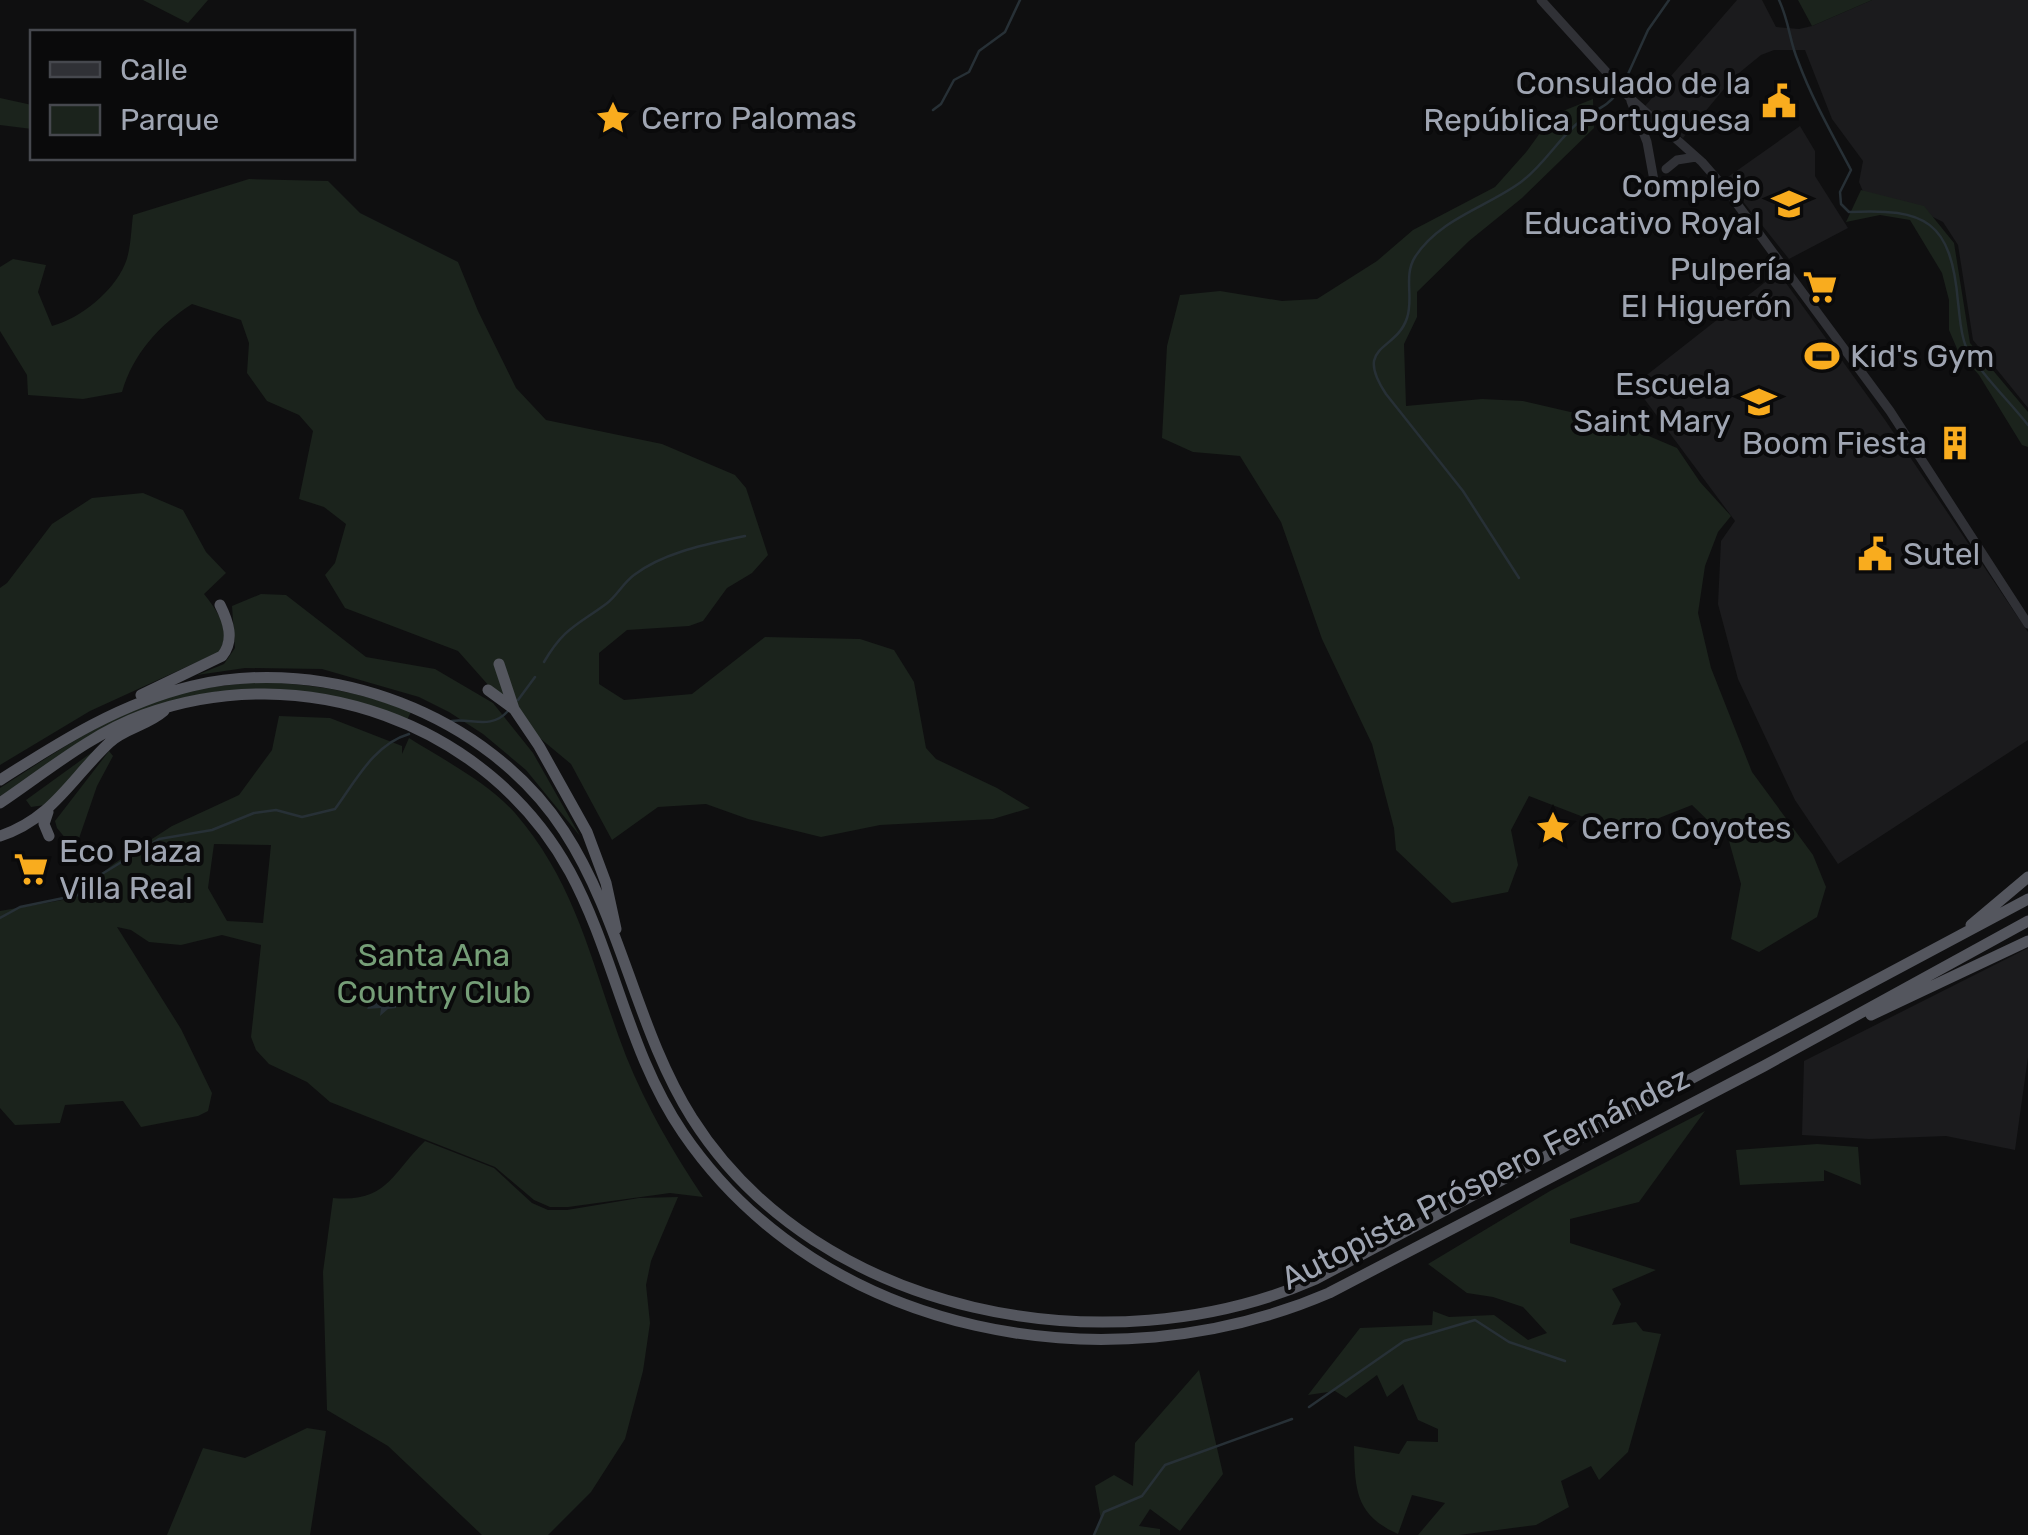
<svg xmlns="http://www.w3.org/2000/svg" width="2028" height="1535" viewBox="0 0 2028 1535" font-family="Rubik,sans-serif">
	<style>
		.built { fill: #1b1b1d }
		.green { fill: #1b231c; fill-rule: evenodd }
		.water { fill: #273036 }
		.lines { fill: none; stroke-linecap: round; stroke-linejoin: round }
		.stream { stroke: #273036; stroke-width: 2.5 }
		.tertiary { stroke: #303136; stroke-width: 9 }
		.trunk { stroke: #54565e; stroke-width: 11 }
		.labels { text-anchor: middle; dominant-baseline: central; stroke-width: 8; stroke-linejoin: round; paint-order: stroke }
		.poi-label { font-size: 32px; fill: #9fa5b2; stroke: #0a0a0b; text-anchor: end }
		.park-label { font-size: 32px; fill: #759e77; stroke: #0a0a0b }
		.street-label { font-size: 32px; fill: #9fa5b2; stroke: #0a0a0b }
	</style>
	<rect width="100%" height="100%" fill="#0f0f10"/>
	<!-- built -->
	<path class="built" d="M 1737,0 L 1762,0 L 1776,27 L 1799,29 L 1812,26 L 1872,0 L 2028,0 L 2028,408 L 1973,340 L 1958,245 L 1943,222 L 1921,211 L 1864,194 L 1859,182 L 1863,161 L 1832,119 L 1805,50 L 1774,50 L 1761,55 L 1734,77 L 1683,138 L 1645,106 Z
		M 1800,126 L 1815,151 L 1815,176 L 1848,228 L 1789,259 L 1725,179 Z
		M 1778,272 L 1885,420 L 2028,632 L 2028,740 L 1838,864 L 1795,800 L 1738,679 L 1718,604 L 1721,541 L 1735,521 L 1634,385 Z
		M 2028,948 L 2028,1057 L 2015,1150 L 1946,1136 L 1869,1139 L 1802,1135 L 1804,1061 Z"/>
	<!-- green -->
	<path class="green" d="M 143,0 L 208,0 L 188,23 Z
		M 1798,0 L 1872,0 L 1812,26 Z
		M 0,98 L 32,105 L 32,129 L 0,125 Z
		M 1593,99 L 1594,128 L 1522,198 L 1469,241 L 1417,292 L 1417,317 L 1404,344 L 1406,406 L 1482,399 L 1523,401 L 1618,423 L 1677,448 L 1700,482 L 1731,516 L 1718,532 L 1705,566 L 1698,613 L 1711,668 L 1752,772 L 1813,855 L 1826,887 L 1817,917 L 1759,952 L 1731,939 L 1741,884 L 1729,841 L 1692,805 L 1611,837 L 1599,823 L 1529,796 L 1511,830 L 1518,865 L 1508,892 L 1452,903 L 1396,850 L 1394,828 L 1372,744 L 1322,639 L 1281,522 L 1240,456 L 1193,452 L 1162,438 L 1167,346 L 1180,295 L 1220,291 L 1282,301 L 1317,299 L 1377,261 L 1413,230 L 1495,187 L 1527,151 L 1553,115 Z
		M 249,179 L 328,181 L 360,213 L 458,262 L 478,311 L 516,388 L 546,420 L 662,444 L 735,475 L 746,488 L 768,555 L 752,573 L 727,588 L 703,621 L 689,626 L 627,630 L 599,653 L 599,684 L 624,700 L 692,694 L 765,637 L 860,639 L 894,650 L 914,682 L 926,748 L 936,759 L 997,788 L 1030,808 L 993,819 L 880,825 L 821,837 L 748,819 L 706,804 L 658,807 L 612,840 L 571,764 L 523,724 L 458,651 L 345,608 L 325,575 L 335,563 L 346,524 L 324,507 L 299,499 L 313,431 L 299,415 L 267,401 L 247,373 L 249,343 L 241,320 L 192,304 C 159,325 133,354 122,392 L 83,399 L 28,395 L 27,375 L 0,331 L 0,267 L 13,259 L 46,265 L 38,292 L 52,326 C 81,318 113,292 125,264 C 131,250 131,230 133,215 Z
		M 1861,190 L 1924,206 L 1954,243 L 1970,343 L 2028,412 L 2028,447 L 2022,445 L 1979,375 L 1958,351 L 1949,330 L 1949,300 L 1942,273 L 1910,220 L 1880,215 L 1846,222 Z
		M 143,493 L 183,510 L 206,552 L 226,573 L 204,594 C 218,612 232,630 219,652 L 90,711 L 0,765 L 0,588 L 7,583 L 52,524 L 92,498 Z
		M 261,594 L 286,595 L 366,657 L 435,669 L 493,703 L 533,753 L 580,836 L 526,770 L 483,734 L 449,712 L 419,697 L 322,669 L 245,668 L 197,675 L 224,664 L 235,648 L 232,606 Z
		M 254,682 C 309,683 359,691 411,712 L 407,720 C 341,691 229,675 161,707 C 106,732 53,767 0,796 L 0,788 C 59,750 116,710 185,692 C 207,687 231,685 254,682 Z
		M 279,716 L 330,718 L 402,746 L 402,754 L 409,738 C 444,760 487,782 515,813 C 579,887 592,968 626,1056 C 646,1106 673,1152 703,1197 L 670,1193 L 568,1207 L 550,1207 L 534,1200 L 495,1167 L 330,1102 L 307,1082 L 269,1064 L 256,1050 L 251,1037 L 261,945 L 222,935 L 181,945 L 149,942 L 131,930 L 117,927 L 181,1029 L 212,1093 L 208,1111 L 198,1116 L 141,1127 L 123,1101 L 65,1105 L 60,1123 L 15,1125 L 0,1108 L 0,911 L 68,899 L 115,863 L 172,826 L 239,795 L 272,750 ZM 214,844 L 271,845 L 263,923 L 227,921 L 208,888 Z
		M 102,745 L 45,805 L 31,807 L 26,800 Z
		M 109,751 L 113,756 L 97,786 L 75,850 L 57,828 L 55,821 Z
		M 1705,1111 L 1639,1202 L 1570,1219 L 1570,1243 L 1656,1270 L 1612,1289 L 1621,1304 L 1612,1325 L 1636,1322 L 1643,1331 L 1661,1334 L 1628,1452 L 1599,1480 L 1591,1466 L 1561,1481 L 1569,1507 L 1536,1525 L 1459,1535 L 1418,1535 L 1445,1503 L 1412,1495 L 1398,1534 C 1355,1515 1355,1489 1354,1446 L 1399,1454 L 1407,1441 L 1438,1442 L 1438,1429 L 1418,1420 L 1403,1384 L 1387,1397 L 1377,1375 L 1346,1398 L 1335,1391 L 1308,1395 L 1360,1328 L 1432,1325 L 1433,1311 L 1449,1317 L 1494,1315 L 1528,1340 L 1547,1333 L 1523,1307 L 1493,1297 L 1467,1293 L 1428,1264 L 1550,1191 Z
		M 425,1141 L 494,1168 L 532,1203 L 548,1210 L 567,1210 L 639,1198 L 678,1197 L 651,1261 L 646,1285 L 650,1323 L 643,1371 L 625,1439 L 591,1492 L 548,1535 L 482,1535 L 388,1446 L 327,1410 L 323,1272 L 333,1198 C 387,1203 392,1173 425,1141 Z
		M 1817,1144 L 1858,1147 L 1861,1185 L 1824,1170 L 1824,1181 L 1740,1185 L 1736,1150 Z
		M 1199,1370 L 1223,1474 L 1180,1531 L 1150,1509 L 1139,1526 L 1160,1529 L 1160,1535 L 1094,1535 L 1101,1520 L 1095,1486 L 1114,1475 L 1133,1486 L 1135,1443 Z
		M 307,1428 L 326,1431 L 310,1535 L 167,1535 L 203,1448 L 245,1458 Z"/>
	<!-- water -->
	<path class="water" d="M 379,990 L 386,997 L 391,994 L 392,1001 L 396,1001 L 396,1008 L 388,1009 L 380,1016 L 381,1008 L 367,1009 L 370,1003 L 362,1001 L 360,997 L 362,993 L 378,1000 L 375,994 Z"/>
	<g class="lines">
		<!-- stream -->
		<path class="stream" d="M 1779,0 C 1790,24 1789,40 1798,61 C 1812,99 1832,134 1851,170 L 1840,192 L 1841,204 L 1849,212 C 1926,208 1951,221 1958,302 C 1960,317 1960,332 1966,347 C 1979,372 2010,402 2028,425
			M 1624,83 L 1648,30 L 1669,0
			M 933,110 L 941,104 L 954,80 L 969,72 L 979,51 L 1005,32 L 1020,0
			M 1519,578 L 1463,491 L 1386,394 C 1353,344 1396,352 1407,318 C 1414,298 1403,276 1415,257 C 1439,219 1487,207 1521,182 C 1544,165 1558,139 1580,121 C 1591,111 1608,107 1616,94
			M 544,662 C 564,628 576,626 606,604 C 617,596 623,583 634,575 C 664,552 708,544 745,536
			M 518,700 L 535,677
			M 452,721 C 472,718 491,730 508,711
			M 0,918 L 20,907 L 78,895 L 97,877 L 159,839 L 212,830 L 254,813 L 276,810 L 302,817 L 335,809 C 355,782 374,744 409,734
			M 1309,1407 L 1404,1341 L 1475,1320 L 1509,1342 L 1565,1361
			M 1094,1535 L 1104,1512 L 1142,1496 L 1165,1465 L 1292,1419"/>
		<!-- tertiary -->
		<path class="tertiary" d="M 1541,0 L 1630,98 L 1702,162 L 1729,193 L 1890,411 L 2028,624
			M 1631,101 L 1647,142 L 1655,186
			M 1666,169 L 1677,160 L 1696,157"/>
		<!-- trunk -->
		<path class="trunk" d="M 499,664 L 514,709 L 539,746 L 587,832 L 606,883 L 616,929
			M 488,690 L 514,709
			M 141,695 L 222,656 C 235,640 228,621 220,605
			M 0,780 C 61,741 121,703 192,686 C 327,654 488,714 564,831 C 622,920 636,1029 692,1118 C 818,1317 1109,1370 1316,1279 L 2028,899
			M 0,803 C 46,772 91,734 143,715 C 301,657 488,722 570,872 C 615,955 628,1053 683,1133 C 823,1338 1109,1388 1329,1293 L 1764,1066 L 2028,921
			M 48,812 L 44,824 L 49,836
			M 0,836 C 52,819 71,779 109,743 C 125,728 147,726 164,711
			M 1971,925 L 2028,877
			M 1871,1015 L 2028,941"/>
	</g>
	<!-- icons -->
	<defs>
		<g id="civic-bare" transform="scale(2.7)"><path d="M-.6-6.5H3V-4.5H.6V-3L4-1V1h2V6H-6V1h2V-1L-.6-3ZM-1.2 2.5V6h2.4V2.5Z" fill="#f9ac1e" stroke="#0a0a0b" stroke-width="2.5" paint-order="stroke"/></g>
		<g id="sight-bare" transform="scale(2.7)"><path d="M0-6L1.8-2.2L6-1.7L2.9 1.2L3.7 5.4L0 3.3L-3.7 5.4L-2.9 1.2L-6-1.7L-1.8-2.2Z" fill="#f9ac1e" stroke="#0a0a0b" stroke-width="2.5" paint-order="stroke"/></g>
		<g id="university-bare" transform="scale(2.7)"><path d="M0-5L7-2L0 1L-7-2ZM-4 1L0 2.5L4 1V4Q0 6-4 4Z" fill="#f9ac1e" stroke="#0a0a0b" stroke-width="2.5" paint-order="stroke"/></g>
		<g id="supermarket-bare" transform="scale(2.7)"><path d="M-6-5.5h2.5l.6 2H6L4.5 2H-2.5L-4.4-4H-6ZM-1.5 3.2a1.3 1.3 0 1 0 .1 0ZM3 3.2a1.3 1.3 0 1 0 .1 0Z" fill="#f9ac1e" stroke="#0a0a0b" stroke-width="2.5" paint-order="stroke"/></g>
		<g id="stadium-bare" transform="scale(2.7)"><path d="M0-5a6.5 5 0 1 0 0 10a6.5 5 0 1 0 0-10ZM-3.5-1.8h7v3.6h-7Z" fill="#f9ac1e" stroke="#0a0a0b" stroke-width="2.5" paint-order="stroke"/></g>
		<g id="school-bare" transform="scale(2.7)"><path d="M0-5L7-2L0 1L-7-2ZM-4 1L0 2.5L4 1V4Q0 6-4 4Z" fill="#f9ac1e" stroke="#0a0a0b" stroke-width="2.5" paint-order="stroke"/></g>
		<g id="building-bare" transform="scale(2.7)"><path d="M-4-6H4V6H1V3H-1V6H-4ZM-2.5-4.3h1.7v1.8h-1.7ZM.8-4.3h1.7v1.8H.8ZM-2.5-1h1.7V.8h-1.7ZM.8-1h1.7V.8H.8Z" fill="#f9ac1e" stroke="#0a0a0b" stroke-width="2.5" paint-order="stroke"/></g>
	</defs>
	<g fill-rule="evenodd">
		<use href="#civic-bare" x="1779" y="101"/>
		<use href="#sight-bare" x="613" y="118"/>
		<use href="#university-bare" x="1789" y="204"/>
		<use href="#supermarket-bare" x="1820" y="287"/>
		<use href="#stadium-bare" x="1822" y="356"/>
		<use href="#school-bare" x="1759" y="402"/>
		<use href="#building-bare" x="1955" y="443"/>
		<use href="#civic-bare" x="1875" y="554"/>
		<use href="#sight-bare" x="1553" y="828"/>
		<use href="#supermarket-bare" x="31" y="869"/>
	</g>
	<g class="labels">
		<!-- poi labels -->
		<g class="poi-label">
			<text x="1751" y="83">Consulado de la<tspan x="1751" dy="37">República Portuguesa</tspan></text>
			<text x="641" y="118" text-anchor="start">Cerro Palomas</text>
			<text x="1761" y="186">Complejo<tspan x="1761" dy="37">Educativo Royal</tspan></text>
			<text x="1792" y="269">Pulpería<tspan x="1792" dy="37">El Higuerón</tspan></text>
			<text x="1850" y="356" text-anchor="start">Kid's Gym</text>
			<text x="1731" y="384">Escuela<tspan x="1731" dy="37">Saint Mary</tspan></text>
			<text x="1927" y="443">Boom Fiesta</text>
			<text x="1903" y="554" text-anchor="start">Sutel</text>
			<text x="1581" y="828" text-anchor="start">Cerro Coyotes</text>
			<text x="59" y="851" text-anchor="start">Eco Plaza<tspan x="59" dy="37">Villa Real</tspan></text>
		</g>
		<!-- park labels -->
		<g class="park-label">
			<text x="434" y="955">Santa Ana<tspan x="434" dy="37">Country Club</tspan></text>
		</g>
		<!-- street labels -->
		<g class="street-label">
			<text transform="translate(1485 1178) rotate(-27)">Autopista Próspero Fernández</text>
		</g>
	</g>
	<!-- legend -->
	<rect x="30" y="30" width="325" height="130" fill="#0a0a0b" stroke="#46484e" stroke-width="2.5"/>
	<rect x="50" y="62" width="50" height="15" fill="#303136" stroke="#46484e" stroke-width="2.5"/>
	<text x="120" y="80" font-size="30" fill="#9fa5b2">Calle</text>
	<rect x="50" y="105" width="50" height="30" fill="#1b231c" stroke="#46484e" stroke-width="2.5"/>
	<text x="120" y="130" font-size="30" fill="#9fa5b2">Parque</text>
</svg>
